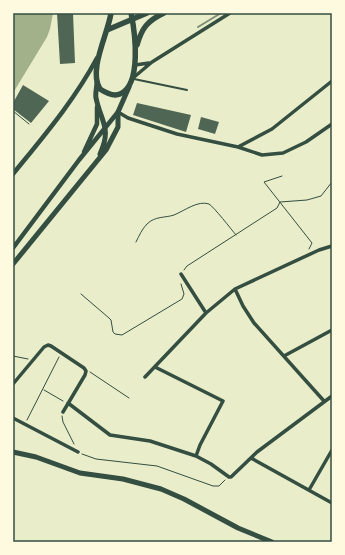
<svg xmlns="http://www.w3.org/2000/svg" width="345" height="555" viewBox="0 0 345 555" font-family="'IBM Plex Sans',sans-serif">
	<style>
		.water { fill: #a3b18a }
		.building { fill: #4f6655 }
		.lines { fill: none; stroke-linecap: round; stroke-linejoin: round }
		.path { stroke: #344e41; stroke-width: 1 }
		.service { stroke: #344e41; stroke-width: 2 }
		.minor { stroke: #344e41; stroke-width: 3.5 }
		.tertiary { stroke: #344e41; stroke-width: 4.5 }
		.secondary { stroke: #344e41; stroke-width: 5 }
		.primary { stroke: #344e41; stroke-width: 5.5 }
		.rail { stroke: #7c8e77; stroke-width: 2 }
		.neatline { fill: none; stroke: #344e41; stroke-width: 1.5 }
	</style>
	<rect width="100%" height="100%" fill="#e9edc9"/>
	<!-- water -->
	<path class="water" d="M 13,13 L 53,13 L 50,29 L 47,37 L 13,93 Z"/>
	<!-- building -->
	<path class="building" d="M 57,13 L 73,13 L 75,63 L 60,64 Z
		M 23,85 L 49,101 L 31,123 L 13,109 L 13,103 Z
		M 137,103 L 191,115 L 186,132 L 133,115 Z
		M 201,117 L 219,122 L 215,134 L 198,129 Z"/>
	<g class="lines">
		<!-- path -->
		<path class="path" d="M 13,111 L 29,124
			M 282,176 L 264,182 L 312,243 L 309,249
			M 136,242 C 139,236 142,229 147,224 C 155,216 165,218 174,215 C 184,211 198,200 209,204 C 214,207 231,229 236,235
			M 184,270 L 187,266 L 277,208 L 280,202 L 307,200 L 321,196 L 332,182
			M 81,294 L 109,318 L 111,320 L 113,332 L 115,334 L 122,335 L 182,299 L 184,294 L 181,284
			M 13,356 L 28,359
			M 90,372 L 129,398
			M 44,390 L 63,401
			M 62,416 L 63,422 L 74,444
			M 27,420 L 59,357
			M 82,454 L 96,459 L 157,466 L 213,486 L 219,486 L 225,480"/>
		<!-- service -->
		<path class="service" d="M 134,79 L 187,90"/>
		<!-- minor -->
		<path class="minor" d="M 135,65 L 149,63
			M 133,78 L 152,62 L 230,13
			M 118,112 L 128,118 L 177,134 L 238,147 L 262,155 L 283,153 L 306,142 L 332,124
			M 238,147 L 272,129 L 332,81
			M 181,274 L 206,313
			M 235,289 L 243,306 L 254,323 L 324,401
			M 284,356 L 332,330
			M 155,367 L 223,401 L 200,445 L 196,456
			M 145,377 L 206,313 L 235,289 L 319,250 L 332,246
			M 13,384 L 44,347 L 48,345 L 51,346 L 84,368 L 86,371 L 85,375 L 63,412
			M 68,403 L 110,435 L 150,441 L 196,456 L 211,464 L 229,477 L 231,477 L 257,452 L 332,396
			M 13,418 L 78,452
			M 251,458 L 332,503
			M 309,490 L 332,450"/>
		<!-- tertiary -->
		<path class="tertiary" d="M 84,152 L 97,124 L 97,107
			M 13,174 C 43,137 74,101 97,58
			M 13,248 L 79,160 L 118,112"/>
		<!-- secondary -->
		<path class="secondary" d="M 97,82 C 97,87 95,93 96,98 C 101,122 112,128 100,154
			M 13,264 L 106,150 L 118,127 L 118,112 L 129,87
			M 13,452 L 36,457 L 80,473 L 123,479 L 161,489 L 184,499 L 238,528 L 272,542"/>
		<!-- primary -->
		<path class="primary" d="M 111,13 C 108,34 88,70 100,89 C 106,93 113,97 120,94 C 142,85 135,32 131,13
			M 107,30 L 147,13
			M 137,45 C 142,28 147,21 164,13"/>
		<!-- rail -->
		<path class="rail" d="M 198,27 L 221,13"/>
	</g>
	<!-- border -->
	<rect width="345" height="555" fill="none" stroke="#fefae0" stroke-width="28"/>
	<rect x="14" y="14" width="317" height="527" class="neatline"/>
</svg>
